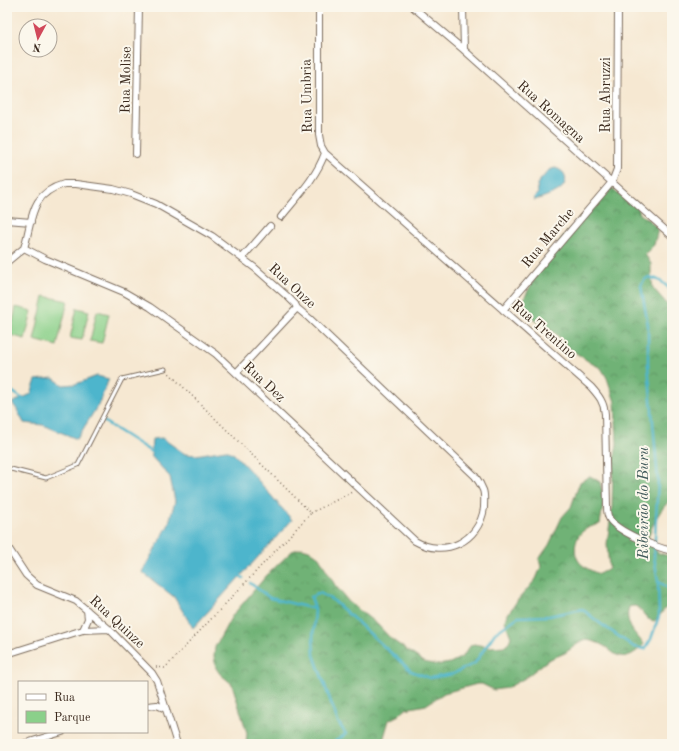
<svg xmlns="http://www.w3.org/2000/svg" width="679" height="751" viewBox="0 0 679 751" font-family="'Old Standard TT',serif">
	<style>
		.green { fill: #8bd08a; stroke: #637d54 }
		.forest { fill: url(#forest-crowns); stroke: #566e4a }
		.water { fill: #4eb5cc; stroke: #447075 }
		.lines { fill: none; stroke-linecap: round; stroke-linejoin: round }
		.stream { stroke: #4eb5cc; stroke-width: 2.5 }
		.lane-casing { stroke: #7c6c5d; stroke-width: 5 }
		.street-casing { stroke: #7c6c5d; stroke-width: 8 }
		.path { stroke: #7c6c5d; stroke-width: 1.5; stroke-dasharray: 1 3; stroke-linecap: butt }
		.lane { stroke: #fff; stroke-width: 3 }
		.street { stroke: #fff; stroke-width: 6 }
		.labels { text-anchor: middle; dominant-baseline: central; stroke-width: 4; stroke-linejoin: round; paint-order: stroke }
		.street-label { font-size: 14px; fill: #3b2a1e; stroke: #fbf7ec }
		.water-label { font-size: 15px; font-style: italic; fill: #425b5b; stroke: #fbf7ec }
	</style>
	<defs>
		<pattern id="forest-crowns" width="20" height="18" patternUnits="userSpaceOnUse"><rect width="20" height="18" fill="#70b276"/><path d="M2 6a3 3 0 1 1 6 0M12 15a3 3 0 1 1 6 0" fill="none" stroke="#5d9160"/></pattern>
	</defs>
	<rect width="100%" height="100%" fill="#fbf7ec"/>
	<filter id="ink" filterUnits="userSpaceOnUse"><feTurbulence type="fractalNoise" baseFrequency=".025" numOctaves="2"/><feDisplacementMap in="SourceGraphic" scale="8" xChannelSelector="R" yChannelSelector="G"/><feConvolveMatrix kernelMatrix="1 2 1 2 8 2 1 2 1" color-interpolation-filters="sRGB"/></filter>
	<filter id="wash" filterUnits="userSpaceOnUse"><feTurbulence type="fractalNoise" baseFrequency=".012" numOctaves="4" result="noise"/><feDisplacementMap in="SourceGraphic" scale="16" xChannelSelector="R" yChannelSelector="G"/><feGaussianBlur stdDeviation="0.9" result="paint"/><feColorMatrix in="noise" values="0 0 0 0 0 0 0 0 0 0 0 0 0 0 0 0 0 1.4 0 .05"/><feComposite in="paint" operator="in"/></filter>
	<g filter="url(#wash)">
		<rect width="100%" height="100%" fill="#f6e8d2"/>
		<!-- green -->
		<path class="green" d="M 44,296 L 68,301 L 57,346 L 34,340 Z
			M 16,307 L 32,311 L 25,339 L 10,335 Z
			M 77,308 L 89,311 L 82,340 L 70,338 Z
			M 97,311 L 109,314 L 102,343 L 90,341 Z"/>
		<!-- forest -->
		<path class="forest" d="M 610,186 L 625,199 L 637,202 L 640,214 L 650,221 L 658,229 L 654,245 L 645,254 L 651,264 L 651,277 L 653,288 L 667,304 L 672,314 L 672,498 C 660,510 653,522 648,538 L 653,543 L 651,545 L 659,553 L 672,557 L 672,604 C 664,606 661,617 654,621 C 654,621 648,619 648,619 C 641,613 640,603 629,607 C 624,623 634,633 644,644 C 638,651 627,660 617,655 C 612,653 608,648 604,646 C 597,642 590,640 583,640 L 565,653 L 548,660 L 525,678 L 507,688 L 494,690 L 482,684 L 477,684 L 444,693 L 426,705 L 405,709 L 399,715 L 389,720 L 382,744 L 246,744 L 247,733 L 232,684 L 220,674 L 216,668 L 214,656 L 215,647 L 232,616 L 267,575 L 292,551 L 302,548 L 309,550 L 319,557 L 335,585 L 349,602 L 378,625 L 391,639 L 424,662 L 438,665 L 450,663 L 462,657 L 471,645 L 474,644 L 490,647 L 505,646 L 508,644 L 511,637 L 505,621 L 506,617 L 517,601 L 536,579 L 541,567 L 539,559 L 549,545 L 562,517 L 571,507 L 580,482 L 590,476 L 600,482 L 604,499 L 600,524 C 596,525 592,526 588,528 C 576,533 572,549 578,560 C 582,567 592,571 599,574 L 609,568 L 607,544 L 612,507 L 613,469 L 617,443 L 615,402 L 607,378 L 601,368 L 591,363 L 570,349 L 554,332 L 530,317 L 521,304 L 533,281 L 560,240 Z"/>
		<!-- water -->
		<path class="water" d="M 555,168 C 568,171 569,184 558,191 C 555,193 537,200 534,200 L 534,197 L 538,193 L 537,184 L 549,170 Z
			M 97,376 L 109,379 L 98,405 L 77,439 L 43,425 L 24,423 L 16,408 L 12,403 L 31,394 L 36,380 L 53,378 L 63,385 L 76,384 Z
			M 162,438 L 185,454 L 196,455 L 226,450 L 234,454 L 251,472 L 292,520 L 193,628 L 174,597 L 142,572 L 168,526 L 175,501 L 170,477 L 151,456 L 152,439 Z"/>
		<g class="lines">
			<!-- stream -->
			<path class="stream" d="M 7,388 L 23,399
				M 103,421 L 153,453
				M 238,574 L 243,578
				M 658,581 L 672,591
				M 250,583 L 270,598 L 315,609
				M 331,744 L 346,734 L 338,722 L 314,655 L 313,638 L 315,609 L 311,597 L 320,593 L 334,601 L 411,671 L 430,678 L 453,674 L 475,663 L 495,633 L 518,617 L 549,616 L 582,609 L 601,624 L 634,647 L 645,649 L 651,639 L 659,616 L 658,581 L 654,557 L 658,480 L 648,365 L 648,325 L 641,286 L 644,280 L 649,277 C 659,279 665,283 672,292"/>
		</g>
	</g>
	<g filter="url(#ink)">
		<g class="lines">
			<!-- lane casing -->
			<g class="lane-casing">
				<path id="lane" d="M 7,468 L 46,478 L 78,465 L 122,379 L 165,369"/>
			</g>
			<!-- street casing -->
			<g class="street-casing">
				<path id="street" d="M 413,7 L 464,50 L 672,236
					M 463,7 L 464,50
					M 325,153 L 591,387 C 599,396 604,402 605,414 L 607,506 C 607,509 607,515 609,518 C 615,531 658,548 672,551
					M 136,154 L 139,7
					M 64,184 L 76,184 L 113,189 L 131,194 L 156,204 L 212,236 L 255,268 L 288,297 L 295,304 L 297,308 L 309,318 L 475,476 C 478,480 481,485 483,490 C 485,495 484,502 484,508 C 479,542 444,558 415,541 L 216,354 L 150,307 L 124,292 L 45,259 L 24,248 C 33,219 29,194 64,184 Z
					M 281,217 C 297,197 316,178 325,153 L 321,146 L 319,135 L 319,7
					M 7,220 L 31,222
					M 242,258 L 270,226
					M 7,262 L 24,248
					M 503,310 L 612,182 L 617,169 L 618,7
					M 236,373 L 297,308
					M 7,546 L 26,575 L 37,585 L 76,601 L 109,629 L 152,673 L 157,681 L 177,744
					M 83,630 L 88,619 L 87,610
					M 7,654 L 83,630 L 109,629
					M 147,706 L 157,705 L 166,709
					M 23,744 L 62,732"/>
			</g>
			<!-- path -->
			<path class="path" d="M 311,513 L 352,492
				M 156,667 L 165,668 L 311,513 L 168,372"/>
			<!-- lane -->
			<use href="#lane" class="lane"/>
			<!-- street -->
			<use href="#street" class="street"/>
		</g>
	</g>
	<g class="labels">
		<!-- street labels -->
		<g class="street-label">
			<text transform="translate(126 80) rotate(-89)">Rua Molise</text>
			<text transform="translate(606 95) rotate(-90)">Rua Abruzzi</text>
			<text transform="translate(307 96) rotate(-91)">Rua Umbria</text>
			<text transform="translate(551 112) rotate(42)">Rua Romagna</text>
			<text transform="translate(548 238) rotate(-50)">Rua Marche</text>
			<text transform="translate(292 286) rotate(43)">Rua Onze</text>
			<text transform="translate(544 330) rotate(41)">Rua Trentino</text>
			<text transform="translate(264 382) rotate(43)">Rua Dez</text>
			<text transform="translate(117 622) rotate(43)">Rua Quinze</text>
		</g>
		<!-- water labels -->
		<g class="water-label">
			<text transform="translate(644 503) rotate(-90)">Ribeirão do Buru</text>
		</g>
	</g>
	<!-- margin -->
	<rect width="679" height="751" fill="none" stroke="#fbf7ec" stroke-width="24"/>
	<!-- legend -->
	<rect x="18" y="681" width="130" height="52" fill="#fbf7ec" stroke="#aea59a"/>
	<rect x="26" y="694" width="20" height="6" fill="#ffffff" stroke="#aea59a"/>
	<text x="54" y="701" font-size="12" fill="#3b2a1e">Rua</text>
	<rect x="26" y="711" width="20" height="12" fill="#8bd08a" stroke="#aea59a"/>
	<text x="54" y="721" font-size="12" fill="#3b2a1e">Parque</text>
	<!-- north arrow -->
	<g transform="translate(38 38) rotate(187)"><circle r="19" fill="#fbf7ec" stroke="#aea59a"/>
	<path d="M0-3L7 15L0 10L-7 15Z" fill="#d1495b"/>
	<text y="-6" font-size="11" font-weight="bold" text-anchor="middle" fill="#3b2a1e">N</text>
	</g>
</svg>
